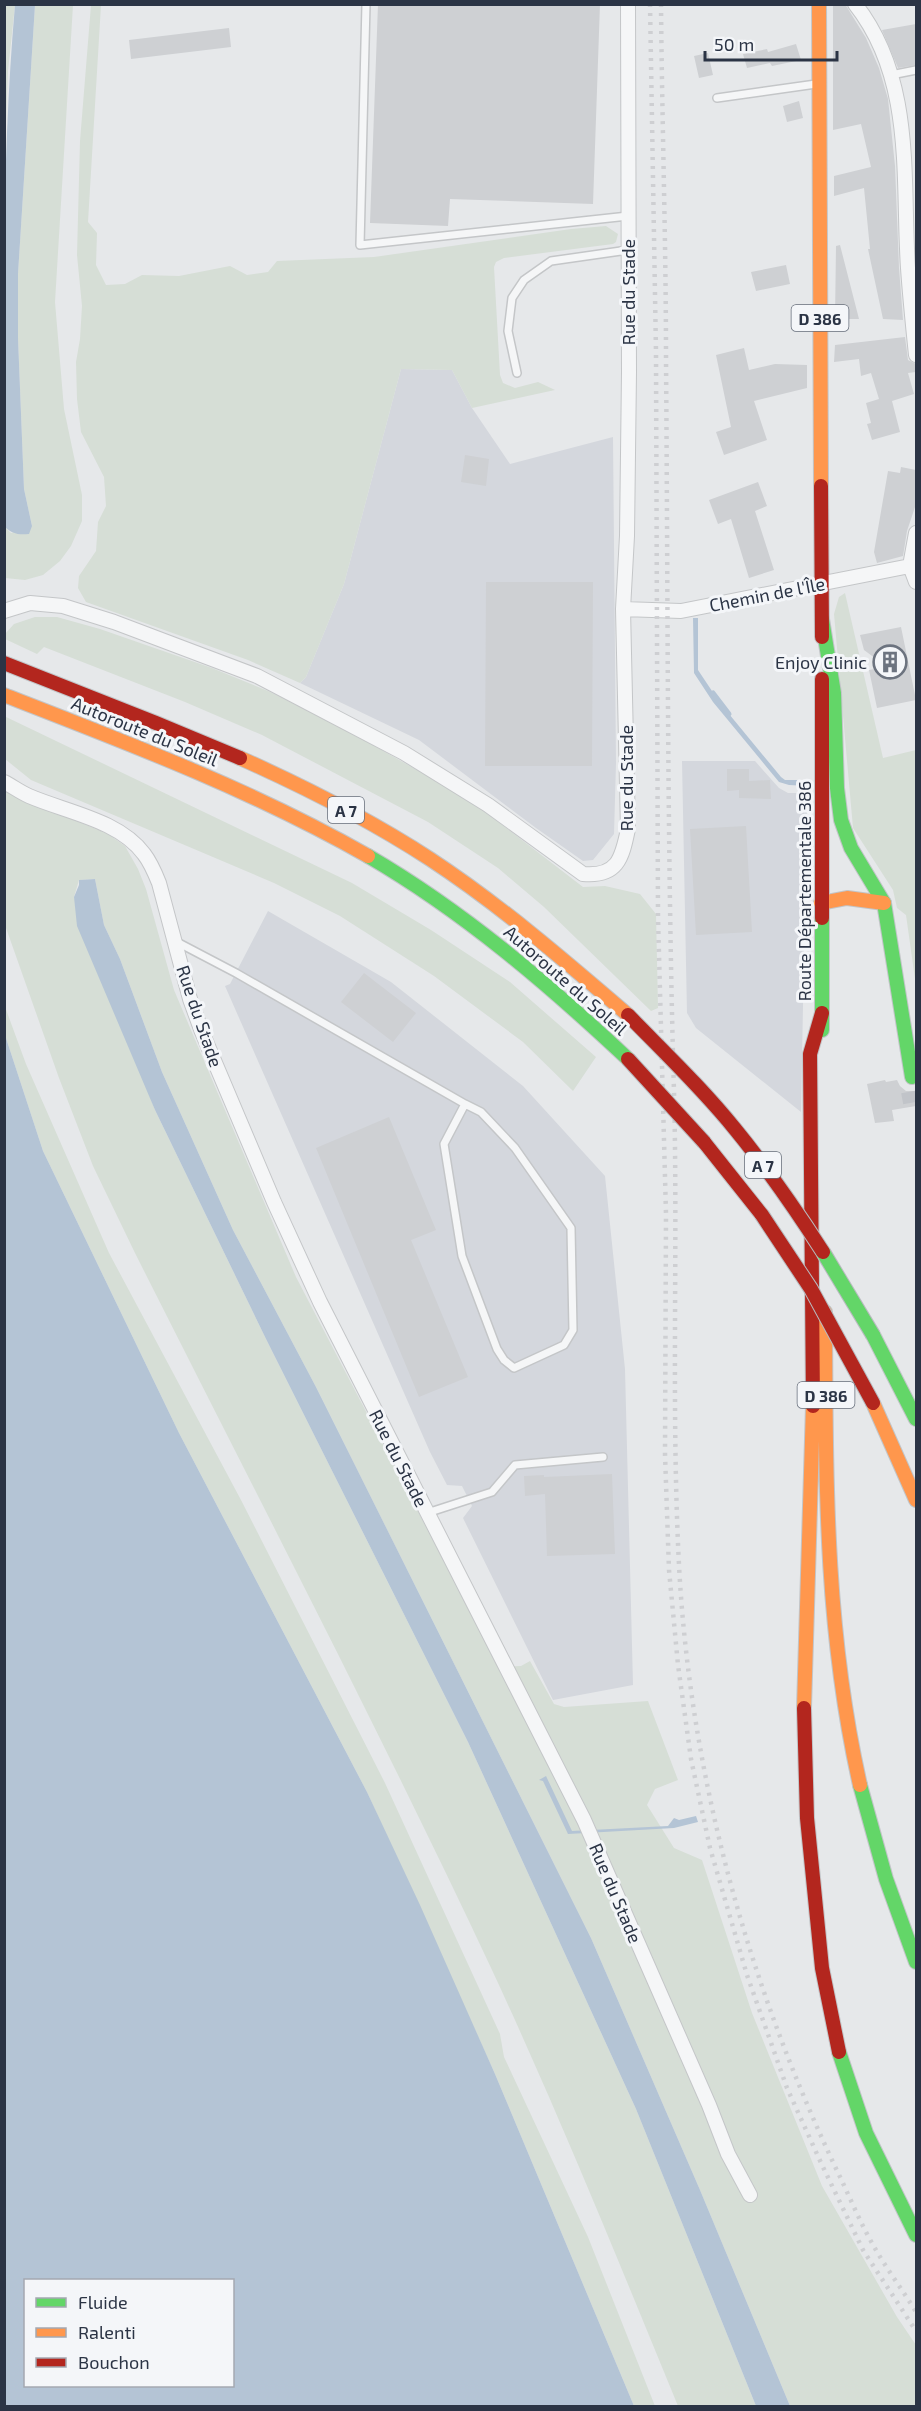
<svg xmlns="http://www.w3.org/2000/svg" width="921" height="2411" viewBox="0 0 921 2411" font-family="'Exo 2',sans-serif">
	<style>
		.built { fill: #d4d7dd }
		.green { fill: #d6ded6 }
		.water { fill: #b4c4d5; fill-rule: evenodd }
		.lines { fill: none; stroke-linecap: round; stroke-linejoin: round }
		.stream { stroke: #b4c4d5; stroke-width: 5 }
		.building { fill: #ced0d3 }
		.highway-tunnel { stroke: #c1c4c9; stroke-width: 26; stroke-dasharray: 26 13; stroke-linecap: butt }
		.lane-casing { stroke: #c4c6c8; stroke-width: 10 }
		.street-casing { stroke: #c4c6c8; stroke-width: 16 }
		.fast-casing { stroke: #c2c5c8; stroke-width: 16 }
		.slow-casing { stroke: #c2c5c8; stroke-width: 16 }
		.jam-casing { stroke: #c2c5c8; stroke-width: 16 }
		.lane { stroke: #f5f6f7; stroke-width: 7 }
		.street { stroke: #f5f6f7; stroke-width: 14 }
		.fast { stroke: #63d668; stroke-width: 14 }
		.slow { stroke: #ff974d; stroke-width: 14 }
		.jam { stroke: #b3261e; stroke-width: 14 }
		.rail { stroke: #cecfd2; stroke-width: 4.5; stroke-dasharray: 3 6; stroke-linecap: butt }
		.fast-bridge-casing { stroke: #b8bbbf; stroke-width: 16; stroke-linecap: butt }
		.jam-bridge-casing { stroke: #b8bbbf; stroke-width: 16; stroke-linecap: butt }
		.fast-bridge { stroke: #63d668; stroke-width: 14 }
		.jam-bridge { stroke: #b3261e; stroke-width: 14 }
		.labels { text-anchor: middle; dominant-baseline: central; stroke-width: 6; stroke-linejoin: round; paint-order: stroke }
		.shield { fill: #f4f6f9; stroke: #676e7b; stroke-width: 1.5 }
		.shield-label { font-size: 16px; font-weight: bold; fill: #2b3445 }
		.street-label { font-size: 18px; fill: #2b3445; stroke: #f4f6f9 }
		.poi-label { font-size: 18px; fill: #2b3445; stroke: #f4f6f9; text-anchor: end }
	</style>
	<rect width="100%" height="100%" fill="#e6e8ea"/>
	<!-- built -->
	<path class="built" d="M 401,369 L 452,370 L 472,408 L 510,464 L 613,437 L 616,763 L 614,834 L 593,860 L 583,861 L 536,828 L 419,740 L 300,683 L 306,677 L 344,584 Z
		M 682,761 L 755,761 L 779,788 L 788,793 L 807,793 L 801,1112 L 696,1028 L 687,1013 Z
		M 268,911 L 391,982 L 523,1086 L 605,1176 L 625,1369 L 633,1685 L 553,1700 L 463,1518 L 472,1506 L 462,1486 L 447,1485 L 430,1452 L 225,986 L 230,984 Z"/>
	<!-- green -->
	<path class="green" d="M 5,5 L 15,5 L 8,71 L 5,148 Z
		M 35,5 L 73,5 L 55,302 L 64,409 L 82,495 L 82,521 L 71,546 L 60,561 L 43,575 L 25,580 L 5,578 L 4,526 L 11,533 L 32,526 L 24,489 L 18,338 L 18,274 Z
		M 91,5 L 101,5 L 88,222 L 97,233 L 96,265 L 106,285 L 125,284 L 142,275 L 179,276 L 230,266 L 247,275 L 268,272 L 277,261 L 374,257 L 571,229 L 606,226 L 618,234 L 616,242 L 613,244 L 504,258 L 496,262 L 494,267 L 500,375 L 503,383 L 515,388 L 538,382 L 555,390 L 472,408 L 452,370 L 401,369 L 344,584 L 306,677 L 300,683 L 248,660 L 86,602 L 78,588 L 79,576 L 96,551 L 98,522 L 106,506 L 104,477 L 81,432 L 77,399 L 76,362 L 80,339 L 82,306 L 77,255 L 80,141 Z
		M 845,593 L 883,758 L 916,750 L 916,986 L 906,915 L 897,908 L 893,890 L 853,828 L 834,614 L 839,597 Z
		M 35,617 L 57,617 L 100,629 L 212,668 L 268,691 L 341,727 L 431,778 L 487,813 L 583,887 L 605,886 L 640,894 L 656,914 L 658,1008 L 651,1011 L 544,907 L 498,868 L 428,822 L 262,735 L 185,702 L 44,647 L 37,654 L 5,639 L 5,634 L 14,624 Z
		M 4,716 L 352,883 L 431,930 L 510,982 L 596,1057 L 573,1091 L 523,1042 L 434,976 L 340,916 L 274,883 L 31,780 L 5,759 Z
		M 4,791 L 108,834 L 125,846 L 138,869 L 146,889 L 174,990 L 296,1277 L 499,1667 L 521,1666 L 530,1661 L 554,1704 L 564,1707 L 648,1701 L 678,1780 L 655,1789 L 647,1805 L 674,1848 L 702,1860 L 752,2013 L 822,2186 L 897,2317 L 916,2345 L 916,2406 L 790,2406 L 700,2190 L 591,1938 L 316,1387 L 233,1230 L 162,1072 L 120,959 L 104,925 L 95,879 L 79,880 L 74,897 L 155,1110 L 266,1339 L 468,1742 L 636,2109 L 756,2406 L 678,2406 C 618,2260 559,2114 492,1970 C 379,1729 255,1492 135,1253 L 93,1166 L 59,1078 L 5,925 Z
		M 4,1004 L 26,1064 L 109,1253 L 241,1500 L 385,1783 L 500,2034 L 504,2057 L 588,2237 L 655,2406 L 634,2406 L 495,2074 L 367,1792 L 179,1433 L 43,1151 L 5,1035 Z"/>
	<!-- water -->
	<path class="water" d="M 15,5 L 35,5 L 18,274 L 18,338 L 24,489 L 32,526 L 29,534 C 18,535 12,534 4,526 C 4,352 0,177 15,5 Z
		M 693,618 L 698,618 L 698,670 L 720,703 L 781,777 L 785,780 L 808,780 L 808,786 L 789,785 L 779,782 L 713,702 L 694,673 Z
		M 95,879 L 104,925 L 120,959 L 162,1072 L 233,1230 L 316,1387 L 591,1938 L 700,2190 L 790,2406 L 756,2406 L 636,2109 L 468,1742 L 266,1339 L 155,1110 L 77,926 L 74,897 L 79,885 L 79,880 Z
		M 5,1035 L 43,1151 L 179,1433 L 367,1792 L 420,1905 L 495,2074 L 634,2406 L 5,2406 ZM 232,2280 L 232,2386 L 26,2386 L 26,2280 Z
		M 546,1776 L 572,1831 L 668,1826 L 674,1818 L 679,1820 L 696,1816 L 698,1822 L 674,1828 L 568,1834 L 543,1781 L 539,1780 Z"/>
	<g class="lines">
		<!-- stream -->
		<path class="stream" d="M 713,693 L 729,714"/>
	</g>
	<!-- building -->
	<path class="building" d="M 378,4 L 600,4 L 593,204 L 450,199 L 448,226 L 370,223 Z
		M 833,4 L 845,4 L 866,38 L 879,68 L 888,99 L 895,166 L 899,268 L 903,320 L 883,319 L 868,249 L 870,249 L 864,188 L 834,196 L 834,176 L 871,167 L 861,124 L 833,130 Z
		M 916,24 L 916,65 L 898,68 L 882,30 Z
		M 229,28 L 231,47 L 131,59 L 129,40 Z
		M 796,44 L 801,60 L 772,66 L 770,63 L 747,68 L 743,54 L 767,49 L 768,52 Z
		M 708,53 L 713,75 L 699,78 L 694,56 Z
		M 799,101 L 803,118 L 787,122 L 783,106 Z
		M 840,245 L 859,319 L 835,319 L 836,246 Z
		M 786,265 L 790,284 L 756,291 L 751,272 Z
		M 905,337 L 908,360 L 916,364 L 916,372 L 908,373 L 914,394 L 892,401 L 900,432 L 872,440 L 867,424 L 871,423 L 866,403 L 879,399 L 871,373 L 861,376 L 859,359 L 834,362 L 835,345 Z
		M 744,348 L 749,370 L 775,364 L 807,365 L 807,388 L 754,401 L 767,440 L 724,455 L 716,432 L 731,427 L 716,355 Z
		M 465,455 L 489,459 L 486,486 L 461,482 Z
		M 901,467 L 916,470 L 916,504 L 907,531 L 903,556 L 877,563 L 874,552 L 888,471 L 900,473 Z
		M 758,482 L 767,506 L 755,511 L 774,570 L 749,578 L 731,519 L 718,524 L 709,500 Z
		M 486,582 L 593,582 L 592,766 L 485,766 Z
		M 901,627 L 916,700 L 877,708 L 869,670 L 887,667 L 864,650 L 860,635 Z
		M 727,769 L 749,769 L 749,781 L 770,780 L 771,799 L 739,798 L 739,790 L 727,791 Z
		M 746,826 L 752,932 L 696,935 L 690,829 Z
		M 364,973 L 416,1013 L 393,1042 L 341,1002 Z
		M 885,1080 L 886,1082 L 897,1080 L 900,1086 L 906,1091 L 916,1091 L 916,1106 L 892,1110 L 894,1121 L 875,1123 L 867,1084 Z
		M 389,1117 L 436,1230 L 411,1240 L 468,1377 L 419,1397 L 316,1148 Z
		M 612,1474 L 615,1554 L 547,1556 L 545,1494 L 525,1496 L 524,1476 L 544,1475 L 544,1477 Z"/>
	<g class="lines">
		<!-- highway-tunnel -->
		<path class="highway-tunnel" d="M 914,1091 L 916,1102"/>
		<!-- lane casing -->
		<g class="lane-casing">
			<path id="lane" d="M 366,4 L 360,245 L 628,216
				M 891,75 L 916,70
				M 717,98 L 816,84
				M 517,373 L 508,331 L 512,298 L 524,280 L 551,261 L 628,250
				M 175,941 L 236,973 L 465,1104
				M 465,1104 L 481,1112 L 515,1148 L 571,1228 L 573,1330 L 564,1345 L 514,1368 L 504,1360 L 497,1349 L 462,1256 L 444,1144 Z
				M 427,1513 L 492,1492 L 515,1465 L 603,1457"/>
		</g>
		<!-- street casing -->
		<g class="street-casing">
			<path id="street" d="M 855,4 C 915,80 902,179 908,268 C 910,297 913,326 916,355
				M 916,533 L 910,566 L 916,582
				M 623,609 L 681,611 L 910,566
				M 4,611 L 30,603 L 63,606 L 114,622 L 257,676 L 404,753 L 488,805 L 583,874 C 617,877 622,859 628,829 L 623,609 L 627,536 L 629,372 L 628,4
				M 4,782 C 12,786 20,792 29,796 C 66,812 119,820 144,854 C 151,863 155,873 159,883 L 190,999 L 202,1032 L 274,1202 L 320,1302 L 584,1820 L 709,2105 L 728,2154 L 750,2195"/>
		</g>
		<!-- fast casing -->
		<g class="fast-casing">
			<path id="fast" d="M 822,619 L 834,693 L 837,788 L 841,820 L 851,848 L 884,903 L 912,1077
				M 368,856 C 464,912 547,983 628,1059
				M 822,918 L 822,1030
				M 873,1335 L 916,1419
				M 860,1785 L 886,1879 L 916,1962
				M 839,2052 L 866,2133 L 916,2235"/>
		</g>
		<!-- slow casing -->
		<g class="slow-casing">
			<path id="slow" d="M 819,4 L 821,486
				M 4,695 C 128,743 252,790 368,856
				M 240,758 C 305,787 370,820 430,859 C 500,905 564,960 628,1015
				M 821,903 L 847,898 L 884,903
				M 825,1312 C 826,1475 824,1625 860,1785
				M 873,1403 L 916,1500
				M 804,1708 L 813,1406"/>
		</g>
		<!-- jam casing -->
		<g class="jam-casing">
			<path id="jam" d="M 821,486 L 822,637
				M 4,663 L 156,723 L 240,758
				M 822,679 L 822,918
				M 704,1142 L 762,1215
				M 813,1406 L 810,1054 L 822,1013
				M 804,1708 L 807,1818 L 822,1968 L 839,2052"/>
		</g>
		<!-- lane -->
		<use href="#lane" class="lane"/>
		<!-- street -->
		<use href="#street" class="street"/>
		<!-- fast -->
		<use href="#fast" class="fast"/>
		<!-- slow -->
		<use href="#slow" class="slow"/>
		<!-- jam -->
		<use href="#jam" class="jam"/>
		<!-- rail -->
		<path class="rail" d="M 650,4 L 656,352 L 658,917 L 666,1214 L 665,1454 L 669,1570 L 678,1665 L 691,1759 L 710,1848 L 747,1975 L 787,2088 L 822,2165 L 863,2250 L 916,2331
			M 661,4 C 662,123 666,241 666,359 C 668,604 667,848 674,1092 C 678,1250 671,1408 679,1565 C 690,1777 749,1988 841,2179 C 851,2200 860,2222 872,2243 C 885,2267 902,2289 916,2312"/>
		<!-- fast-bridge casing -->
		<g class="fast-bridge-casing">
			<path id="fast-bridge" d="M 823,1252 L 873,1335"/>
		</g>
		<!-- jam-bridge casing -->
		<g class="jam-bridge-casing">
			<path id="jam-bridge" d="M 628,1015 C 664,1052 702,1088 735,1129 C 767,1168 796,1210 823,1252
				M 628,1059 L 704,1142
				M 762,1215 L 811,1289 L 873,1403"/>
		</g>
		<!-- fast-bridge -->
		<use href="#fast-bridge" class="fast-bridge"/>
		<!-- jam-bridge -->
		<use href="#jam-bridge" class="jam-bridge"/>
	</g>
	<!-- icons -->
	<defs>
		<g id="building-ring" transform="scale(1.725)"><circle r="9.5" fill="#f4f6f9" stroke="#6c737f" stroke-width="1.5"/><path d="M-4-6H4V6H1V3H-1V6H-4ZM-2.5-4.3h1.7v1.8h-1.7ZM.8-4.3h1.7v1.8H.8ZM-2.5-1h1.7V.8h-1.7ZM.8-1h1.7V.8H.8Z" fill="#6c737f"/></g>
	</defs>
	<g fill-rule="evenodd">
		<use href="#building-ring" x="890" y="662"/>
	</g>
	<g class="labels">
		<!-- shield labels -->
		<g class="shield">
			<rect x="791.5" y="305" width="57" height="26" rx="4.5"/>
			<rect x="328" y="797" width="36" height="26" rx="4.5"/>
			<rect x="745" y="1152" width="36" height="26" rx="4.5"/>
			<rect x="797.5" y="1382" width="57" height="26" rx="4.5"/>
		</g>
		<g class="shield-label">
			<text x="820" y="318">D 386</text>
			<text x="346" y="810">A 7</text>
			<text x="763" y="1165">A 7</text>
			<text x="826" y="1395">D 386</text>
		</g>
		<!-- street labels -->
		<g class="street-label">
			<text transform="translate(628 292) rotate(-90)">Rue du Stade</text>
			<text transform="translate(767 594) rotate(-11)">Chemin de l'Île</text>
			<text transform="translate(145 731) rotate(22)">Autoroute du Soleil</text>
			<text transform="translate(626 778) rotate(-90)">Rue du Stade</text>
			<text transform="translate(804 891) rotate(-90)">Route Départementale 386</text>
			<text transform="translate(566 980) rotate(41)">Autoroute du Soleil</text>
			<text transform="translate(200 1016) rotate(71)">Rue du Stade</text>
			<text transform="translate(399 1458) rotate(63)">Rue du Stade</text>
			<text transform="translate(616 1893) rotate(67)">Rue du Stade</text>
		</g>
		<!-- poi labels -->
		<g class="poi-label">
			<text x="867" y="662">Enjoy Clinic</text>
		</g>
	</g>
	<!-- border -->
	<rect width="921" height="2411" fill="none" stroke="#2b3445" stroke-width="12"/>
	<!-- legend -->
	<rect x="24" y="2279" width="210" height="108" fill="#f4f6f9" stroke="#a4a8b1" stroke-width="1.5"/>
	<rect x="36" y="2298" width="30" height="9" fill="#63d668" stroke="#a4a8b1" stroke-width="1.5"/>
	<text x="78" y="2309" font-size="18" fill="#2b3445">Fluide</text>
	<rect x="36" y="2328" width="30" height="9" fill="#ff974d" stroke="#a4a8b1" stroke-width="1.5"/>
	<text x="78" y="2339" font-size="18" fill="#2b3445">Ralenti</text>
	<rect x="36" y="2358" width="30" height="9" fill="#b3261e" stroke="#a4a8b1" stroke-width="1.5"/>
	<text x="78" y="2369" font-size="18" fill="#2b3445">Bouchon</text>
	<!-- scale -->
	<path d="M705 51v9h132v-9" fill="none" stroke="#2b3445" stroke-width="3"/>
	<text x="714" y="51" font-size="18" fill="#2b3445" stroke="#f4f6f9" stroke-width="4.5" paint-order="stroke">50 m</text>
</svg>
